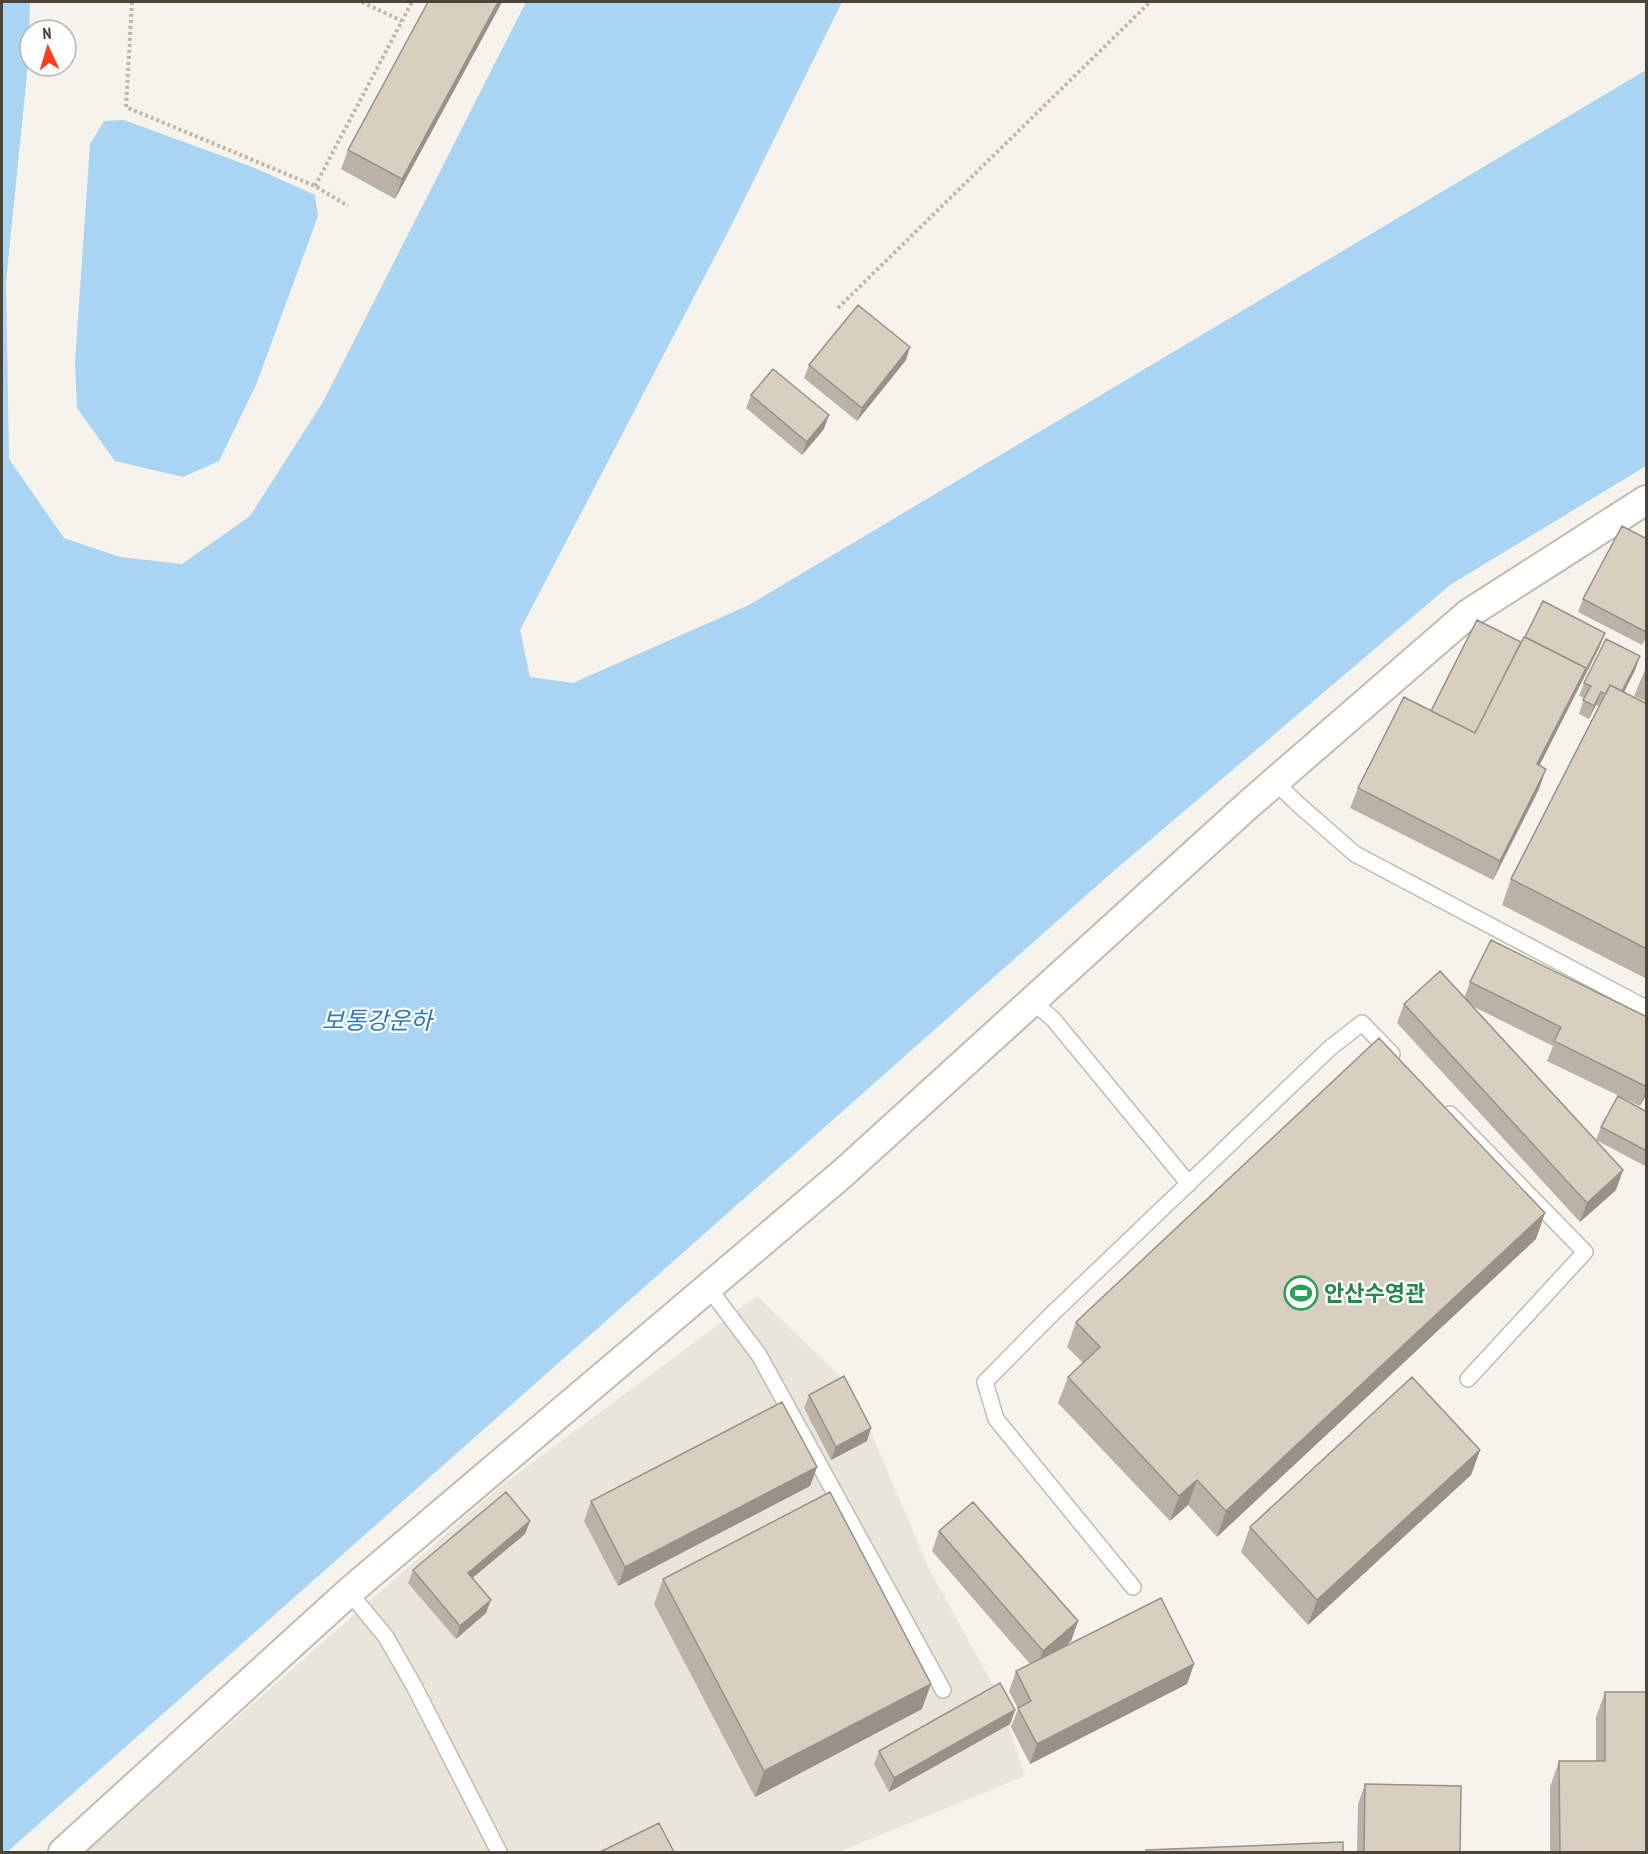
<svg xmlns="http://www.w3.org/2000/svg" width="1648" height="1854" viewBox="0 0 1648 1854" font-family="'PT Sans Narrow','Noto Sans KR',sans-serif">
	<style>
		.residential { fill: #eae5da }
		.water { fill: #a9d4f2 }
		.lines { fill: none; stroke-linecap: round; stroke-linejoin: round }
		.service-casing { stroke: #c2bbae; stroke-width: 18 }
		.minor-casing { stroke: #c2bbae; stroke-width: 32 }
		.path { stroke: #c4b79f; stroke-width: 4; stroke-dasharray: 3 3; stroke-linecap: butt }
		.service { stroke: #fff; stroke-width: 15 }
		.minor { stroke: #fff; stroke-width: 28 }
		.wall { fill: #bab2a6 }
		.shaded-wall { fill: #979187 }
		.building { fill: #d8cfc1; stroke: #979187; stroke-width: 1.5 }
		.labels { text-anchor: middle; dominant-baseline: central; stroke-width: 4.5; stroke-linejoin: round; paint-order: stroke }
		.leisure-label { font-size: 22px; font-weight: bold; fill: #27864d; stroke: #fff; text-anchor: start }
		.water-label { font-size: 24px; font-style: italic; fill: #2e7ab2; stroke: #fff }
	</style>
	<rect width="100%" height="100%" fill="#f6f3ec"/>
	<!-- residential -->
	<path class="residential" d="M 757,1296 L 852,1388 L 929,1569 L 1014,1723 L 1009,1728 L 1025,1776 L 839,1852 L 84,1852 L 502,1485 Z"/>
	<!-- water -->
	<path class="water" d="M 2,2 L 30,2 L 28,64 L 6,282 L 9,459 L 64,538 L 120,557 L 182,564 L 250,516 L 323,402 L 526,2 L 842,2 L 732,224 L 520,630 L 530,677 L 573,683 L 749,605 L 1646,70 L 1646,466 L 1450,585 L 1109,875 L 7,1852 L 2,1852 Z
		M 124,120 L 255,168 L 315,195 L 318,216 L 256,385 L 219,461 L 183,477 L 115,461 L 77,408 L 75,362 L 90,144 L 104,121 Z"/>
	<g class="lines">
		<!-- service casing -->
		<g class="service-casing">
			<path id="service" d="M 1275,782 L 1299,805 L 1355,854 L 1646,1008
				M 1032,1001 L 1053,1019 L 1189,1184
				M 1450,1114 L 1585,1252 L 1468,1379
				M 708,1287 L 759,1355 L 943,1690
				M 1133,1587 L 996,1419 L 985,1382 L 1050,1316 L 1330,1048 L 1362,1023 L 1392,1054
				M 349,1592 L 386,1637 L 414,1686 L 499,1852"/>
		</g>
		<!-- minor casing -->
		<g class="minor-casing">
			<path id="minor" d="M 63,1852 L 349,1592 L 842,1174 L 1248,805 L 1468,614 L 1646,500"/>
		</g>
		<!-- path -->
		<path class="path" d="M 132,2 L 126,107 L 315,186 L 348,206
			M 362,2 L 402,21
			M 315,186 L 412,2
			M 838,308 L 1150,2"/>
		<!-- service -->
		<use href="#service" class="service"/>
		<!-- minor -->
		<use href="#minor" class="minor"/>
	</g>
	<!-- wall -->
	<path class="wall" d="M 428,2 L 502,2 L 395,199 L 341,169 L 348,150 Z
		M 906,360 L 857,421 L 804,378 L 809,365 Z
		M 751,395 L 824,429 L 802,455 L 746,408 Z
		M 1647,539 L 1647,636 L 1642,645 L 1578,612 L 1583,599 Z
		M 1521,642 L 1600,646 L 1539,766 L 1539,789 L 1493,880 L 1350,808 L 1358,788 L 1431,711 Z
		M 1647,665 L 1647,702 L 1634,696 Z
		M 1635,670 L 1624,692 L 1647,704 L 1647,979 L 1502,905 L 1511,879 L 1600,707 L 1596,705 L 1589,719 L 1579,714 L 1584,698 L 1579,696 L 1584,683 Z
		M 1470,982 L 1647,1017 L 1647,1093 L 1640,1106 L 1547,1061 L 1553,1046 L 1472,1006 L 1623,1170 L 1616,1190 L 1580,1222 L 1397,1023 L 1404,1004 L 1464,998 Z
		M 1647,1112 L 1647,1167 L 1596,1140 L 1601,1127 Z
		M 1536,1239 L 1217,1537 L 1188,1505 L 1170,1521 L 1058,1403 L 1068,1377 L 1083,1363 L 1067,1347 L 1076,1322 Z
		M 809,1395 L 871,1428 L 867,1441 L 831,1460 L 804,1408 Z
		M 1480,1450 L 1471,1475 L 1308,1625 L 1241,1552 L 1250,1527 Z
		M 817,1467 L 810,1486 L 618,1586 L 584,1521 L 591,1501 Z
		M 530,1521 L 525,1534 L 472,1578 L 486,1613 L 456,1639 L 408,1583 L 413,1570 Z
		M 939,1531 L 1078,1621 L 1071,1641 L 1063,1647 L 1194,1664 L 1187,1684 L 1030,1764 L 1011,1727 L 1018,1709 L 1009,1691 L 1016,1671 L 1030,1664 L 932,1551 Z
		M 663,1579 L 922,1709 L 755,1797 L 654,1604 Z
		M 1605,1692 L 1647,1852 L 1550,1852 L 1550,1787 L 1559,1761 L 1596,1761 L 1596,1717 Z
		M 1015,1710 L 1010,1724 L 889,1792 L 874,1764 L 879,1751 Z
		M 1365,1784 L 1460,1852 L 1357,1852 L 1358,1804 Z"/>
	<!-- shaded-wall -->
	<path class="shaded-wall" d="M 498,2 L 502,2 L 395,199 L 402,179 Z
		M 910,347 L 906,360 L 857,421 L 862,408 Z
		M 829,415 L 824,429 L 802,455 L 807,442 Z
		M 1605,633 L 1600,646 L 1530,784 L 1537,764 Z
		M 1640,656 L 1635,670 L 1613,714 L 1617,700 Z
		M 1601,692 L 1596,705 L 1589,719 L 1594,706 Z
		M 1546,769 L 1539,789 L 1493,880 L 1500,861 Z
		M 1647,1087 L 1647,1093 L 1640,1106 Z
		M 1623,1170 L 1616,1190 L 1580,1222 L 1587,1203 Z
		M 1545,1213 L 1536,1239 L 1217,1537 L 1226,1511 Z
		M 871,1428 L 867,1441 L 831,1460 L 836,1447 Z
		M 1480,1450 L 1471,1475 L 1308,1625 L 1317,1600 Z
		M 817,1467 L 810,1486 L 618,1586 L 625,1567 Z
		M 1197,1480 L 1188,1505 L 1170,1521 L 1179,1496 Z
		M 530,1521 L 525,1534 L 463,1586 L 468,1573 Z
		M 491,1600 L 486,1613 L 456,1639 L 460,1626 Z
		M 1078,1621 L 1071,1641 L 1036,1671 L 1043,1651 Z
		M 1194,1664 L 1187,1684 L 1030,1764 L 1037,1744 Z
		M 931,1684 L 922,1709 L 755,1797 L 764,1771 Z
		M 1015,1710 L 1010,1724 L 889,1792 L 894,1778 Z"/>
	<!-- building -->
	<path class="building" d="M 428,2 L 498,2 L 402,179 L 348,150 Z
		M 858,305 L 910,347 L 862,408 L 809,365 Z
		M 773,369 L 829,415 L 807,442 L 751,395 Z
		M 1622,526 L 1647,539 L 1646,632 L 1583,599 Z
		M 1543,601 L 1605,633 L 1584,674 L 1586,668 L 1525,637 Z
		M 1477,620 L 1521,642 L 1475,733 L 1431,711 Z
		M 1524,637 L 1586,668 L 1537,764 L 1546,769 L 1500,861 L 1358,788 L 1404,697 L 1475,733 Z
		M 1606,639 L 1640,656 L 1622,691 L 1610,685 L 1606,694 L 1601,692 L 1594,706 L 1583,700 L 1591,686 L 1584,683 Z
		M 1610,685 L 1647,704 L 1647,949 L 1511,879 Z
		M 1491,940 L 1647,1017 L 1647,1087 L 1554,1041 L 1561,1027 L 1470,982 Z
		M 1440,971 L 1623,1170 L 1587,1203 L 1404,1004 Z
		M 1379,1038 L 1545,1213 L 1226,1511 L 1197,1480 L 1179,1496 L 1068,1377 L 1100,1347 L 1076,1322 Z
		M 1618,1096 L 1647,1112 L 1647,1151 L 1601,1127 Z
		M 844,1376 L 871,1428 L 836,1447 L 809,1395 Z
		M 1412,1377 L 1480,1450 L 1317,1600 L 1250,1527 Z
		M 782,1402 L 817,1467 L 625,1567 L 591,1501 Z
		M 506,1492 L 530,1521 L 468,1573 L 491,1600 L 460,1626 L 413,1570 Z
		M 830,1492 L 931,1684 L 764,1771 L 663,1579 Z
		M 973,1502 L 1078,1621 L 1043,1651 L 939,1531 Z
		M 1161,1598 L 1194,1664 L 1037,1744 L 1018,1708 L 1031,1701 L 1016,1671 Z
		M 1000,1683 L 1015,1710 L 894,1778 L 879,1751 Z
		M 1605,1692 L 1647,1692 L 1647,1852 L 1560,1852 L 1559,1761 L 1605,1761 Z
		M 1365,1784 L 1461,1786 L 1460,1852 L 1364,1852 Z
		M 659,1823 L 674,1852 L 600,1852 Z
		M 1343,1842 L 1343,1852 L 1146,1852 L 1146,1850 Z"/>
	<!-- icons -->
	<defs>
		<g id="stadium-ring" transform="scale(1.725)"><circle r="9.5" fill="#fff" stroke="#2e9e5b" stroke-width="1.5"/><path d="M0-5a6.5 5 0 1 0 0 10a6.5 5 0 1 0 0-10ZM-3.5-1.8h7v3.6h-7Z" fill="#2e9e5b"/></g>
	</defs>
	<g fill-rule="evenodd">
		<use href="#stadium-ring" x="1301" y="1293"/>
	</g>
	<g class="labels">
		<!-- leisure labels -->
		<g class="leisure-label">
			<text x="1324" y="1293">안산수영관</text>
		</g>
		<!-- water labels -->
		<g class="water-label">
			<text x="377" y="1020">보통강운하</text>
		</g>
	</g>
	<!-- border -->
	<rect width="1648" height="1854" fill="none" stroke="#4b4439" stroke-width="6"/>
	<!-- north arrow -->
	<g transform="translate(48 48) rotate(356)"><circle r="28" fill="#ffffff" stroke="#b7b4b0" stroke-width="1.5"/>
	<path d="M0-4.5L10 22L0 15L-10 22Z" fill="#fc3f1d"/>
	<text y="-9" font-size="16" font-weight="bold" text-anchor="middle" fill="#4b4439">N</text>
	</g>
</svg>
